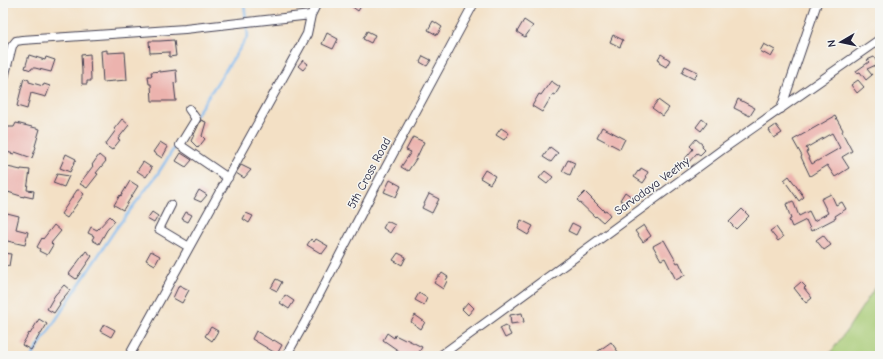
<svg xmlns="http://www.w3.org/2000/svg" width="883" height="359" viewBox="0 0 883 359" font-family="'Comic Neue',sans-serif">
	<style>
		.green { fill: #a7ca74; stroke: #647658 }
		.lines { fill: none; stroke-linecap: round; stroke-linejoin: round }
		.stream { stroke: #7db7ee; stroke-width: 2.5 }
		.building { fill: #ecb3ae; fill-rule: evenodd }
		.minor-casing { stroke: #413e50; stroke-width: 10 }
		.minor { stroke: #fff; stroke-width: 8 }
		.labels { text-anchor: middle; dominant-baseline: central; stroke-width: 3; stroke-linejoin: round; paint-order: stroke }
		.street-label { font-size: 12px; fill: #22223b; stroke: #f6f6f2 }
	</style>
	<rect width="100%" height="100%" fill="#f6f6f2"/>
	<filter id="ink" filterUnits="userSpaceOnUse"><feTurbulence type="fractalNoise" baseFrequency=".025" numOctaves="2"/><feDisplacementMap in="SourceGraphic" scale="8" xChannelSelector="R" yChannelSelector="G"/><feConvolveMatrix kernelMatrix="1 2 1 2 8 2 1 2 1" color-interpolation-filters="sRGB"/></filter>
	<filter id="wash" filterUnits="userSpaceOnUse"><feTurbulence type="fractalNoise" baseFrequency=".012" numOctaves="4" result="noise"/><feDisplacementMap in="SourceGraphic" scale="16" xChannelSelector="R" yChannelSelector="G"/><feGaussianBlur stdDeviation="0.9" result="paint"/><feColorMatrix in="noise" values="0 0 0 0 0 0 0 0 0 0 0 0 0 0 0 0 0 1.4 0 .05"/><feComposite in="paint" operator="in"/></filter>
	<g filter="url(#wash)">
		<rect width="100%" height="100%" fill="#f3e0c5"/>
		<!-- green -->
		<path class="green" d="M 880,280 L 880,356 L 828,356 L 847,330 Z"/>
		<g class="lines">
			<!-- stream -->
			<path class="stream" d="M 196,115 L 248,36 L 244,3
				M 32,356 L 115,230 L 157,175 L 178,142"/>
		</g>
		<g id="blocks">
			<!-- building -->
			<path class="building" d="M 347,3 L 363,3 L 358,11 Z
				M 524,20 L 533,26 L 525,37 L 517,32 Z
				M 433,21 L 442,27 L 437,35 L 428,30 Z
				M 367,31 L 375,35 L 371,43 L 363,39 Z
				M 327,33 L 338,39 L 333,49 L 322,44 Z
				M 613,35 L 623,40 L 620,47 L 610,42 Z
				M 174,40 L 176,56 L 169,57 L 169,52 L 150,53 L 149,41 L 160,41 Z
				M 764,44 L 775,50 L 771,57 L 760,51 Z
				M 107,50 L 107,53 L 125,52 L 127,80 L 103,82 L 101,51 Z
				M 90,54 L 91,81 L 87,81 L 87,84 L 82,84 L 82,71 L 81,55 Z
				M 661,54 L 670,60 L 666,67 L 659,63 L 660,60 L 658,59 Z
				M 29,55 L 45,60 L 46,57 L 55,60 L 51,72 L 35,68 L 32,68 L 31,70 L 25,68 Z
				M 423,56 L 431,60 L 427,66 L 420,62 Z
				M 874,57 L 878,64 L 867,69 L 872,75 L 866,80 L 860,72 L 857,73 L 856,71 L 869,62 L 867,60 Z
				M 303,60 L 308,64 L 303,70 L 298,66 Z
				M 685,66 L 698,72 L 694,79 L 682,73 Z
				M 176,70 L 177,82 L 174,83 L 176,101 L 152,101 L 151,84 L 149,84 L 148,76 L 152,76 L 151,72 L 160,71 L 160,72 Z
				M 24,78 L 29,80 L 29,82 L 43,86 L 44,84 L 50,86 L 46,97 L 31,93 L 27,109 L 17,106 Z
				M 858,80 L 864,87 L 857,93 L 851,85 Z
				M 551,81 L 560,87 L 555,95 L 553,94 L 542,112 L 532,106 L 539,94 L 541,95 Z
				M 738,99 L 755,108 L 750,116 L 734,108 Z
				M 658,100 L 669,108 L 663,116 L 652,108 Z
				M 835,116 L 843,130 L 842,132 L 852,151 L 842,157 L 849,168 L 835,177 L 827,165 L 810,176 L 801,157 L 802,156 L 793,140 ZM 832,133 L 840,148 L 812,164 L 806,152 L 808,151 L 806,148 Z
				M 122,119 L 129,125 L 118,139 L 120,140 L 112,150 L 105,145 L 116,130 L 114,129 Z
				M 702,119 L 707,123 L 701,131 L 696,127 Z
				M 201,120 L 206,122 L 202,136 L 205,139 L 198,148 L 191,141 Z
				M 16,123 L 40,129 L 35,146 L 36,147 L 32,158 L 15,152 L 14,154 L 3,151 L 3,127 L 14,127 Z
				M 776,125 L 782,133 L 774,138 L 769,130 Z
				M 602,127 L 625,139 L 620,149 L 597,137 Z
				M 501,128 L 509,133 L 504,140 L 496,135 Z
				M 413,137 L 424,142 L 416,159 L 408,171 L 401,167 L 411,152 L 406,150 Z
				M 696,139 L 703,145 L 702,147 L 705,150 L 700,155 L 697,153 L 688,163 L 684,160 L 693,149 L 690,146 Z
				M 160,142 L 168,147 L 162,158 L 153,152 Z
				M 550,147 L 558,153 L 551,162 L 543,157 Z
				M 181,153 L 192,160 L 186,167 L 176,161 Z
				M 66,154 L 76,159 L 70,172 L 60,168 Z
				M 99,155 L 106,161 L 96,173 L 98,174 L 87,188 L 80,184 L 83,179 L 93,166 L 92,165 Z
				M 568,160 L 575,163 L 570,175 L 562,171 Z
				M 143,162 L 152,168 L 146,177 L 137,171 Z
				M 241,165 L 251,170 L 244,178 L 236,173 Z
				M 3,166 L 21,170 L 21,169 L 30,170 L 27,190 L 34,191 L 33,198 L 24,196 L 24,197 L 8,192 L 5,204 L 3,204 Z
				M 641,168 L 648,172 L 646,176 L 647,177 L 643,183 L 634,177 L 638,171 L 639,172 Z
				M 485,170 L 495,176 L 490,184 L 480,178 Z
				M 545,171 L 553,177 L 547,184 L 539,178 Z
				M 57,174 L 69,176 L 64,187 L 53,183 Z
				M 789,176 L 804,197 L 799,201 L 784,180 Z
				M 390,180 L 401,186 L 396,197 L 384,192 Z
				M 130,181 L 138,186 L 123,210 L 114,205 L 120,195 L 121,196 Z
				M 77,190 L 79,190 L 84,194 L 67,218 L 61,214 Z
				M 199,190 L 207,195 L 201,202 L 194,199 Z
				M 585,192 L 604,211 L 606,210 L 610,215 L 603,222 L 596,216 L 595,217 L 577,200 Z
				M 625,192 L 632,197 L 626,204 L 620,200 Z
				M 429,194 L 439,199 L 432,213 L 422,208 Z
				M 831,194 L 836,205 L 842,202 L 846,209 L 835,216 L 836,218 L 811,231 L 806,220 L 792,227 L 789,220 L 791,219 L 786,204 L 793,201 L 799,216 L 809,211 L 814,221 L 828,213 L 821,199 Z
				M 742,209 L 749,216 L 736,229 L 729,222 Z
				M 3,212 L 19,216 L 16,229 L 28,232 L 25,245 L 3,240 Z
				M 152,212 L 158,216 L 154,223 L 147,219 Z
				M 186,212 L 192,215 L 188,222 L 182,219 Z
				M 246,213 L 253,216 L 249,223 L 243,219 Z
				M 110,216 L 115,221 L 107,230 L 99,244 L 92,240 L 94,236 L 88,233 L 91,227 L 97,230 L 98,229 Z
				M 521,220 L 533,226 L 528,235 L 518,229 Z
				M 387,221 L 395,225 L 390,233 L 383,228 Z
				M 572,223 L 580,227 L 576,235 L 568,231 Z
				M 54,225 L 61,231 L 51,243 L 53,245 L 47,255 L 39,251 L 40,249 L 37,247 L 42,238 L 43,239 Z
				M 644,225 L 651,236 L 643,242 L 635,231 Z
				M 776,227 L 783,237 L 778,241 L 770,231 Z
				M 823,235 L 831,245 L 824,250 L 816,240 Z
				M 311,239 L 314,242 L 316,239 L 328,246 L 322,254 L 307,245 Z
				M 664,240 L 677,263 L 679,262 L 685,275 L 676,280 L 665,258 L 661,260 L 653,246 Z
				M 86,251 L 92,256 L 76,279 L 69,274 Z
				M 151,251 L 160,256 L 155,265 L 146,260 Z
				M 3,253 L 11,254 L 9,266 L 3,265 Z
				M 398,253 L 406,257 L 402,265 L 393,260 Z
				M 442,273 L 448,277 L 446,280 L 447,281 L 443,289 L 434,283 L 438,276 L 440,276 Z
				M 276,279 L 282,282 L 277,291 L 271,288 Z
				M 801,282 L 806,287 L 804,288 L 812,298 L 806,303 L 794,288 Z
				M 64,285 L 70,290 L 59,303 L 60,304 L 54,313 L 47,309 L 55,295 Z
				M 179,285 L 189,290 L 182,303 L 173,298 Z
				M 419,293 L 427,298 L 424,305 L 415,300 Z
				M 285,295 L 294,301 L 289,309 L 280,303 Z
				M 468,302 L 474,308 L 468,315 L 462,309 Z
				M 522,313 L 524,322 L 511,324 L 510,315 Z
				M 415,315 L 425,322 L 421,329 L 411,322 Z
				M 39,319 L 47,324 L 41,334 L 40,334 L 31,350 L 22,345 L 29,333 L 30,334 Z
				M 104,324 L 115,330 L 111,337 L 100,331 Z
				M 506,325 L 511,335 L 505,338 L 500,328 Z
				M 211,327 L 218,331 L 212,341 L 205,336 Z
				M 256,331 L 273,341 L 274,340 L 282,345 L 277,354 L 252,339 Z
				M 387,333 L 394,338 L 395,335 L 405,340 L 406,339 L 422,347 L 417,356 L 397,356 L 399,351 L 383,340 Z
				M 611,342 L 621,356 L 600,356 L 597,352 Z"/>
		</g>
	</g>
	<g filter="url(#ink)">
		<use href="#blocks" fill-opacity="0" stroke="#413e50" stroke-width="1"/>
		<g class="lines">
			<!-- minor casing -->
			<g class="minor-casing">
				<path id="minor" d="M 3,82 L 12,46 L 16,41 L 22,40 L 185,29 L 311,15
					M 189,109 L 196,119 L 180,145 L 228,178
					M 781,109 L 817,3
					M 171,205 L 159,229 L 189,247
					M 129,356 L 307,34 L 311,15 L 317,3
					M 286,356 L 304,324 L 372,193 L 474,3
					M 440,356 L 723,149 L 880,39"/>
			</g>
			<!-- minor -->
			<use href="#minor" class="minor"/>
		</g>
	</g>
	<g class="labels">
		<!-- street labels -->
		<g class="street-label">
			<text transform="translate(369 173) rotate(-62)">5th Cross Road</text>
			<text transform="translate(652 186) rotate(-36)">Sarvodaya Veethy</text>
		</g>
	</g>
	<!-- margin -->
	<rect width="883" height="359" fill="none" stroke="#f6f6f2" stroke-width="16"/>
	<!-- north arrow -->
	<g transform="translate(841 42) rotate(261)" stroke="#f6f6f2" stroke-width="3" paint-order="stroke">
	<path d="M0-3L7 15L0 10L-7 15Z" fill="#22223b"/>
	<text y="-6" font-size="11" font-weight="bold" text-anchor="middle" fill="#22223b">N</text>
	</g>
</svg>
